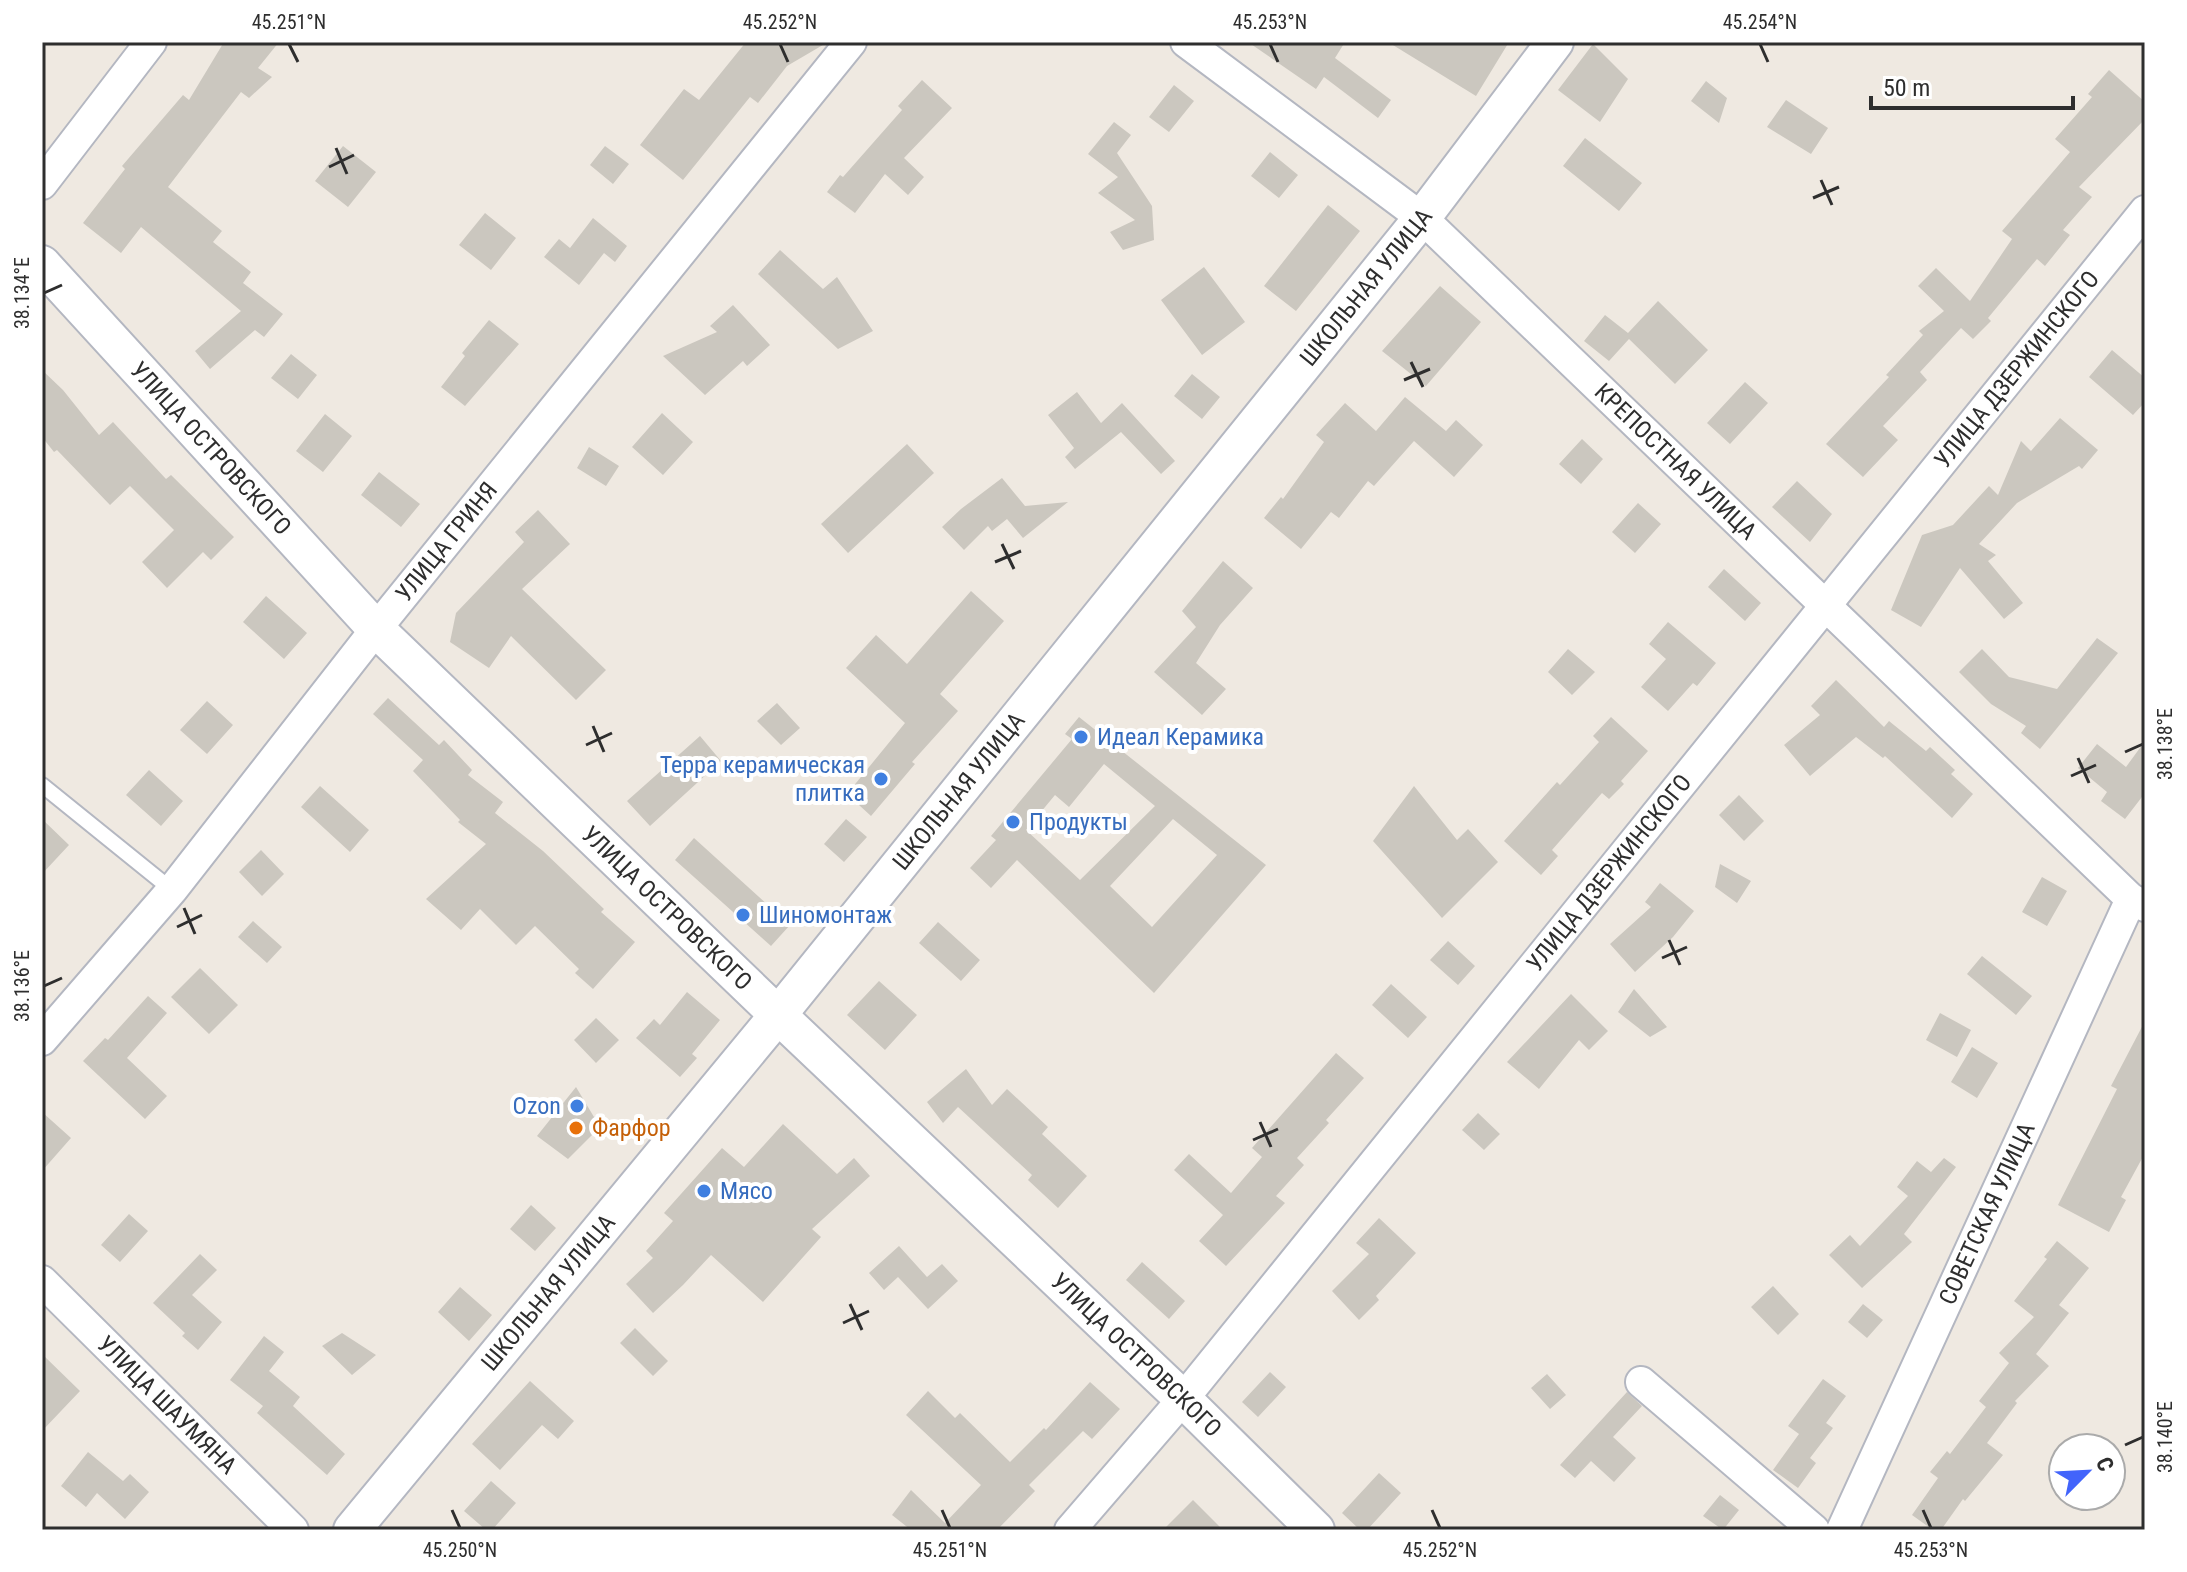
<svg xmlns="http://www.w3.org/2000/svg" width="2187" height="1572" viewBox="0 0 2187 1572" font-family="'Roboto Condensed',sans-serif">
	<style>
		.building { fill: #cbc7bf; fill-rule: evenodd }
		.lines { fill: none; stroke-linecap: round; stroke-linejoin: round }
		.service-casing { stroke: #b4b7c1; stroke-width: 18 }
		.minor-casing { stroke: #b4b7c1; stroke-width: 34 }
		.tertiary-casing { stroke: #b4b7c1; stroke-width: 40 }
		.service { stroke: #fff; stroke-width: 14 }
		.minor { stroke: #fff; stroke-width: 30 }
		.tertiary { stroke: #fff; stroke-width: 36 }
		.ticks { fill: none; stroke: #2e2e2e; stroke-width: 3 }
		.shop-dot { fill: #3f7fe0; stroke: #fff; stroke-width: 3 }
		.food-dot { fill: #e8710a; stroke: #fff; stroke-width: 3 }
		.labels { text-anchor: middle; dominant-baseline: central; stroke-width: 8; stroke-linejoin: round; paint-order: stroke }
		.street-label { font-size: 24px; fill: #2e2e2e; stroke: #fff }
		.shop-label { font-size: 24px; fill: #366cbe; stroke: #fff; text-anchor: start }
		.food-label { font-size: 24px; fill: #c56008; stroke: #fff; text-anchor: start }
		.neatline { fill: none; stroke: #2e2e2e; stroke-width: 3 }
		.ticks-label { font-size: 20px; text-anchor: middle; fill: #2e2e2e }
	</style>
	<rect width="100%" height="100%" fill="#efe9e1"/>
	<!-- building -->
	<path class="building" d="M 224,42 L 279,42 L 258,68 L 272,77 L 249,98 L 241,92 L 168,187 L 222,231 L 213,242 L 251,272 L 243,283 L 283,314 L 264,337 L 255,330 L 210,369 L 195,351 L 241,311 L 141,227 L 121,253 L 83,223 L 125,169 L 122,166 L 183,95 L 189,100 Z
		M 746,42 L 828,42 L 787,66 L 758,103 L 750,97 L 683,180 L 640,145 L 684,89 L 699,100 Z
		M 1248,42 L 1345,42 L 1335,58 L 1391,100 L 1378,118 L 1324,77 L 1316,89 Z
		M 1388,42 L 1509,42 L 1476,96 Z
		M 1593,44 L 1628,79 L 1600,122 L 1558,90 Z
		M 2109,70 L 2145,102 L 2145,119 L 2079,187 L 2092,197 L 2063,230 L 2070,235 L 2045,266 L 2037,259 L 1988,318 L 1991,321 L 1973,339 L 1961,328 L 1920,372 L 1927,380 L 1883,426 L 1898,440 L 1863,477 L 1826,444 L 1889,377 L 1886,375 L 1923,335 L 1919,331 L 1944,311 L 1918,286 L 1936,268 L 1970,301 L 2012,239 L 2002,231 L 2070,152 L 2055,139 L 2092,97 L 2088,94 Z
		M 922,80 L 952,108 L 904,158 L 924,177 L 908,195 L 885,174 L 855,213 L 827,192 L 840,175 L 843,177 L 902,110 L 898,106 Z
		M 1706,81 L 1727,98 L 1719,123 L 1691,101 Z
		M 1174,85 L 1194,101 L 1169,132 L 1149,117 Z
		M 1786,100 L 1828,128 L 1811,154 L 1767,127 Z
		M 1114,122 L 1131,135 L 1117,153 L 1152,206 L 1154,240 L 1123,250 L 1110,232 L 1135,220 L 1098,193 L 1118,177 L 1088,154 Z
		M 1585,138 L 1642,183 L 1619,211 L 1563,166 Z
		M 343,146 L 376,172 L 348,207 L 315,181 Z
		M 605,146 L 629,164 L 613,184 L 590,165 Z
		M 1270,152 L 1298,175 L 1279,198 L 1251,176 Z
		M 1328,205 L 1360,231 L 1296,311 L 1264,286 Z
		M 485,213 L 516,238 L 491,270 L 459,245 Z
		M 593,218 L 627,246 L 615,262 L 604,253 L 579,285 L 544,257 L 559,239 L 570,248 Z
		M 780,250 L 823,289 L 837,277 L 873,331 L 838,349 L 758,274 Z
		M 1204,267 L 1245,322 L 1202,355 L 1161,300 Z
		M 1440,286 L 1481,322 L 1426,386 L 1382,351 Z
		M 1658,301 L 1708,350 L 1675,384 L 1629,339 L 1609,361 L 1584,341 L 1605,315 L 1628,333 Z
		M 733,305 L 770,345 L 747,366 L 743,361 L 705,395 L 663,356 L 717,332 L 710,326 Z
		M 489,320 L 519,344 L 465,406 L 441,387 L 465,356 L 462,353 Z
		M 2112,350 L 2145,378 L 2145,402 L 2133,415 L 2089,377 Z
		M 291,354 L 317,375 L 298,399 L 271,378 Z
		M 42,370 L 63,390 L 99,435 L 113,422 L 166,479 L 171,475 L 234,537 L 211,560 L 203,552 L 167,588 L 142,562 L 174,530 L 130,486 L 110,505 L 57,450 L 54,452 L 42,437 Z
		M 1192,374 L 1220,397 L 1202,419 L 1174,396 Z
		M 1745,382 L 1768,403 L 1730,444 L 1707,423 Z
		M 1077,392 L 1101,423 L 1122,403 L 1175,461 L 1161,474 L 1121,432 L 1075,469 L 1065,457 L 1074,448 L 1048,415 Z
		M 1405,397 L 1446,431 L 1456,420 L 1483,445 L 1454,477 L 1414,441 L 1374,486 L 1368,481 L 1339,518 L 1331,512 L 1301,549 L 1264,518 L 1281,497 L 1283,499 L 1324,442 L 1316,435 L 1345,403 L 1376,431 Z
		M 662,413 L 693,442 L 663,475 L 632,447 Z
		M 325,414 L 352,436 L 323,472 L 296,451 Z
		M 2060,418 L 2098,450 L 2082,469 L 2079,466 L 2017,503 L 1979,544 L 1996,555 L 1988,561 L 2023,603 L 2004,619 L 1960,568 L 1921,627 L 1891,610 L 1922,535 L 1953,525 L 1989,486 L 1998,495 L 2021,441 L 2031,451 Z
		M 1582,439 L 1603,459 L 1581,484 L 1559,464 Z
		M 907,444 L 934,473 L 848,553 L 821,524 Z
		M 589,447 L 619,466 L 606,486 L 577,468 Z
		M 379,472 L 420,504 L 401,527 L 361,495 Z
		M 1002,478 L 1025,506 L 1068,502 L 1023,538 L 1007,519 L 992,531 L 988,526 L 964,550 L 942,527 L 961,509 Z
		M 1797,481 L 1832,514 L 1810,542 L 1772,507 Z
		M 1638,503 L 1661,524 L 1635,553 L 1612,532 Z
		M 538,510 L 570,544 L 522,589 L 606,670 L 576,700 L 511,636 L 489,668 L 450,642 L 456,613 L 524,542 L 515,532 Z
		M 1223,561 L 1253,588 L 1220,625 L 1196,663 L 1226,689 L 1202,715 L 1154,672 L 1196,627 L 1182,611 Z
		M 1724,569 L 1761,603 L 1745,621 L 1708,587 Z
		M 971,591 L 1004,621 L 940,694 L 958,711 L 912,762 L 915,764 L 871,816 L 847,794 L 905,723 L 846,668 L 876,635 L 907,664 Z
		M 266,596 L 307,633 L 284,659 L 243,622 Z
		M 1668,622 L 1716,663 L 1697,686 L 1693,683 L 1668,711 L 1641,687 L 1666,659 L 1649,644 Z
		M 2097,638 L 2118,653 L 2040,749 L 2021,733 L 2026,726 L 1991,704 L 1959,672 L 1982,649 L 2009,677 L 2057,689 Z
		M 1568,649 L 1595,672 L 1572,695 L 1548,672 Z
		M 1836,680 L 1884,727 L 1889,721 L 1926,751 L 1930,747 L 1955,770 L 1951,774 L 1973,794 L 1952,818 L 1885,756 L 1883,758 L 1856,737 L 1810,776 L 1784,745 L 1820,715 L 1811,706 Z
		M 388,698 L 439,745 L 444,740 L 472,770 L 468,775 L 503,802 L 495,813 L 543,851 L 604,909 L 601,912 L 635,942 L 593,989 L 575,973 L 579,969 L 535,926 L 516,945 L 480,909 L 461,930 L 426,899 L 486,844 L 458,822 L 460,820 L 413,771 L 423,760 L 373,714 Z
		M 207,701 L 233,725 L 207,754 L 180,730 Z
		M 777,703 L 800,728 L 781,745 L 757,721 Z
		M 1079,717 L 1266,865 L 1154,993 L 1017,860 L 991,888 L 970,868 L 996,840 L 991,836 L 1072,739 L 1065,734 ZM 1104,764 L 1155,806 L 1080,880 L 1026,830 L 1055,795 L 1069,807 ZM 1173,819 L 1217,855 L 1152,927 L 1110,886 Z
		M 1611,717 L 1648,751 L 1621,781 L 1624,784 L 1609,799 L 1602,793 L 1552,850 L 1558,856 L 1541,875 L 1504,841 L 1557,782 L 1560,785 L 1599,742 L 1593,736 Z
		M 700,736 L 721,761 L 650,826 L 627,801 Z
		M 2145,741 L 2145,793 L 2125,819 L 2101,801 L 2107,792 L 2078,768 L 2097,744 L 2126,767 Z
		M 149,770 L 183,801 L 161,826 L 126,795 Z
		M 320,786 L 369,830 L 350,852 L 301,807 Z
		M 1414,786 L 1457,840 L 1468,829 L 1498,862 L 1442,918 L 1373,841 Z
		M 1739,795 L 1764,821 L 1744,841 L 1719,815 Z
		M 42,819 L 69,845 L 42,874 Z
		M 846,819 L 867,837 L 844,862 L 824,844 Z
		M 694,838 L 790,925 L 771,946 L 675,860 Z
		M 261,850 L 284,874 L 262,896 L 239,872 Z
		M 1720,864 L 1751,881 L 1737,903 L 1715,887 Z
		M 2042,877 L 2067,891 L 2047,926 L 2022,912 Z
		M 1660,883 L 1694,911 L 1673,937 L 1635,972 L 1610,944 L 1651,907 L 1645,902 Z
		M 253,921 L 282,947 L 267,963 L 238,937 Z
		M 938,922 L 980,960 L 961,981 L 919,943 Z
		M 1448,941 L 1475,966 L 1458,985 L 1430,960 Z
		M 1982,956 L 2032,996 L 2016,1015 L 1967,974 Z
		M 200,968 L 238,1005 L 209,1034 L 171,997 Z
		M 879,981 L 917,1015 L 885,1050 L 847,1015 Z
		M 1391,984 L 1427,1017 L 1408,1038 L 1372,1005 Z
		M 1634,989 L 1667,1027 L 1650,1037 L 1618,1012 Z
		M 687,992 L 720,1020 L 692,1054 L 697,1058 L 680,1077 L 636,1038 L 654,1019 L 660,1025 Z
		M 1571,994 L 1608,1031 L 1589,1050 L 1579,1040 L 1539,1089 L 1507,1062 Z
		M 148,996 L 167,1013 L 127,1058 L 167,1096 L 145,1119 L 83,1061 L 105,1038 L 108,1040 Z
		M 1940,1013 L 1971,1030 L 1957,1057 L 1926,1040 Z
		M 596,1018 L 619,1040 L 596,1063 L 574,1040 Z
		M 2145,1021 L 2145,1153 L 2121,1197 L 2126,1200 L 2109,1232 L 2058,1205 L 2117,1089 L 2111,1086 Z
		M 1972,1047 L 1998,1063 L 1977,1098 L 1951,1082 Z
		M 1336,1053 L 1364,1078 L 1326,1120 L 1329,1123 L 1297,1158 L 1304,1165 L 1276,1196 L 1285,1203 L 1226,1266 L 1199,1241 L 1223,1215 L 1174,1170 L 1189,1154 L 1231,1193 L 1262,1157 L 1252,1148 Z
		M 966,1069 L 992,1105 L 1007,1089 L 1048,1127 L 1042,1134 L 1087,1176 L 1058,1208 L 1028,1180 L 1032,1175 L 958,1107 L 943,1123 L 927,1102 Z
		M 576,1087 L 600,1127 L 568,1159 L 537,1136 Z
		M 42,1112 L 71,1138 L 42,1171 Z
		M 1478,1113 L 1500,1134 L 1484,1150 L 1462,1130 Z
		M 783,1124 L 837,1174 L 854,1158 L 870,1176 L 812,1229 L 821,1237 L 763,1302 L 711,1255 L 683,1285 L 653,1313 L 626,1284 L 653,1258 L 646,1251 L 673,1221 L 664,1213 L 722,1148 L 744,1167 Z
		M 1944,1158 L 1956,1167 L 1904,1234 L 1912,1242 L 1862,1288 L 1829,1255 L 1850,1235 L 1860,1246 L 1908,1196 L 1897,1187 L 1917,1161 L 1931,1172 Z
		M 531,1205 L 556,1228 L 535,1251 L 510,1229 Z
		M 129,1214 L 148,1231 L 120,1262 L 101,1245 Z
		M 1379,1218 L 1416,1253 L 1376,1296 L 1379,1300 L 1359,1320 L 1332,1291 L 1369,1254 L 1356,1243 Z
		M 2057,1241 L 2089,1268 L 2059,1305 L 2069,1313 L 2036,1354 L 2049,1366 L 2015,1401 L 2017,1403 L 1987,1443 L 2003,1455 L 1965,1501 L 1963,1499 L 1941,1530 L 1933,1530 L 1912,1515 L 1938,1478 L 1930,1472 L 1947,1451 L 1950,1454 L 1986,1407 L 1979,1401 L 2009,1363 L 1999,1353 L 2034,1317 L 2014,1301 L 2047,1259 L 2044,1257 Z
		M 899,1246 L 927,1277 L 942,1264 L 958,1281 L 928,1309 L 898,1277 L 884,1290 L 869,1273 Z
		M 200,1254 L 217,1270 L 192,1295 L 222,1322 L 198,1350 L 182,1336 L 185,1333 L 153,1303 Z
		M 1142,1262 L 1185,1301 L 1169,1319 L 1126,1280 Z
		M 1773,1286 L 1799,1314 L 1778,1335 L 1751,1307 Z
		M 460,1287 L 492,1315 L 469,1341 L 438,1312 Z
		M 1863,1304 L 1883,1320 L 1867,1338 L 1848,1322 Z
		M 635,1328 L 668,1361 L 653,1376 L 620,1343 Z
		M 342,1333 L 376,1355 L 352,1375 L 322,1346 Z
		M 264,1336 L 284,1352 L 269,1371 L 300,1397 L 293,1406 L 345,1454 L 327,1475 L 257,1413 L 263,1406 L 230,1380 Z
		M 42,1354 L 80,1391 L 42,1431 Z
		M 1270,1372 L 1286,1387 L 1258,1417 L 1242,1402 Z
		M 1547,1374 L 1566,1395 L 1550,1409 L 1531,1388 Z
		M 1823,1379 L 1846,1396 L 1826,1423 L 1833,1428 L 1810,1458 L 1816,1463 L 1798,1488 L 1773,1470 L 1799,1434 L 1788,1426 Z
		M 530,1381 L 574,1421 L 558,1439 L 542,1425 L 500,1470 L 472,1444 Z
		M 1090,1382 L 1120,1409 L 1092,1439 L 1083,1431 L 1029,1485 L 1035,1491 L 997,1530 L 911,1530 L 892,1515 L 911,1490 L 945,1523 L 981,1485 L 906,1415 L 928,1391 L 955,1418 L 960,1413 L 1010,1462 L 1044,1428 L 1046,1430 Z
		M 1627,1392 L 1642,1406 L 1613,1437 L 1636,1458 L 1614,1482 L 1591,1461 L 1575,1478 L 1560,1465 Z
		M 88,1452 L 123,1481 L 130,1474 L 149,1492 L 125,1519 L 97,1493 L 86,1507 L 61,1486 Z
		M 1379,1473 L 1401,1493 L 1367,1530 L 1360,1530 L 1342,1513 Z
		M 491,1481 L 516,1503 L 492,1530 L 486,1530 L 464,1511 Z
		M 1720,1495 L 1739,1510 L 1723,1530 L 1703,1516 Z
		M 1193,1500 L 1223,1530 L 1163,1530 Z"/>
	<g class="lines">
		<!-- service casing -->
		<g class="service-casing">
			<path id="service" d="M 42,785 L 172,890"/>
		</g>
		<!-- minor casing -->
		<g class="minor-casing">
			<g id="minor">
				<path id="s1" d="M 1186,42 L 1422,218 L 2131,899 L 2145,906"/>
				<path d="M 42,184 L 151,42"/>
				<path id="s2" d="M 42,1040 L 172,890 L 376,629 L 851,42"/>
				<path id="s3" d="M 42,1281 L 293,1530"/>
				<path d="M 1641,1382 L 1814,1530"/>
				<path id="s4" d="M 1070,1530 L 1183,1399 L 2145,211"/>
				<path id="s5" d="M 1842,1530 L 2131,899"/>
			</g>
		</g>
		<!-- tertiary casing -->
		<g class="tertiary-casing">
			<g id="tertiary">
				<path id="s6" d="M 42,264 L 376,629 L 778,1015 L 1183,1399 L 1316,1530"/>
				<path id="s7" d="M 352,1530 L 778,1015 L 1422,218 L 1555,42"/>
			</g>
		</g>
		<!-- service -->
		<use href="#service" class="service"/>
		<!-- minor -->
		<use href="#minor" class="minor"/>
		<!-- tertiary -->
		<use href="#tertiary" class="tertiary"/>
	</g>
	<!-- ticks -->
	<path class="ticks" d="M 289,44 L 298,62M 780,44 L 788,62M 1270,44 L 1278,62M 1760,44 L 1768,62M 336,148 L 347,174M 329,167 L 354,155M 1821,180 L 1832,205M 1813,198 L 1839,187M 44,293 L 62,285M 1411,362 L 1423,387M 1404,380 L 1430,369M 1002,544 L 1014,569M 995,562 L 1021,551M 593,726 L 604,752M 586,745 L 612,733M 2125,752 L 2143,744M 2078,758 L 2089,783M 2071,776 L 2096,765M 184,908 L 195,934M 177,927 L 202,915M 1669,940 L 1680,965M 1662,958 L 1687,947M 44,986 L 62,978M 1260,1122 L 1271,1147M 1253,1140 L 1278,1129M 850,1304 L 862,1330M 843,1323 L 869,1311M 2125,1445 L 2143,1437M 452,1510 L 460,1528M 942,1510 L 950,1528M 1432,1510 L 1440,1528M 1923,1510 L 1931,1528"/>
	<!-- markers -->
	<g class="shop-dot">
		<circle cx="1081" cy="737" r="8"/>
		<circle cx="881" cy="779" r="8"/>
		<circle cx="1013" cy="822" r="8"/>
		<circle cx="743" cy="915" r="8"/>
		<circle cx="577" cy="1106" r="8"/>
		<circle cx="704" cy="1191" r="8"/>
	</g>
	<circle class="food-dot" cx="576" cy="1128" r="8"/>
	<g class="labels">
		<!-- street labels -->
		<g class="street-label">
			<text stroke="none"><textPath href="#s7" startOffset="1604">ШКОЛЬНАЯ УЛИЦА</textPath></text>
			<text stroke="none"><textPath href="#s4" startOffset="1498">УЛИЦА ДЗЕРЖИНСКОГО</textPath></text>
			<text stroke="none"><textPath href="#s6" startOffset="250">УЛИЦА ОСТРОВСКОГО</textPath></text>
			<text stroke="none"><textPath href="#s1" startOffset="646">КРЕПОСТНАЯ УЛИЦА</textPath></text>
			<text stroke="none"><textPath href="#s2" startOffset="642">УЛИЦА ГРИНЯ</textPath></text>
			<text stroke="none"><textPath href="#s7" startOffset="956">ШКОЛЬНАЯ УЛИЦА</textPath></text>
			<text stroke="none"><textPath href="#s4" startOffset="850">УЛИЦА ДЗЕРЖИНСКОГО</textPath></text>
			<text stroke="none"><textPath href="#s6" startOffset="898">УЛИЦА ОСТРОВСКОГО</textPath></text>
			<text stroke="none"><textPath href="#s5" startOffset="348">СОВЕТСКАЯ УЛИЦА</textPath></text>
			<text stroke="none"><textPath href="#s7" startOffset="308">ШКОЛЬНАЯ УЛИЦА</textPath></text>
			<text stroke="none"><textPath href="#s6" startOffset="1546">УЛИЦА ОСТРОВСКОГО</textPath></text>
			<text stroke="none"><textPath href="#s3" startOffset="176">УЛИЦА ШАУМЯНА</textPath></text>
		</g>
		<!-- shop labels -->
		<g class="shop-label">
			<text x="1097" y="737">Идеал Керамика</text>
			<text x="865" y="765" text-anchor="end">Терра керамическая<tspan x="865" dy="28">плитка</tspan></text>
			<text x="1029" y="822">Продукты</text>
			<text x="759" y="915">Шиномонтаж</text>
			<text x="561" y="1106" text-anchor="end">Ozon</text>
			<text x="720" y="1191">Мясо</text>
		</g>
		<!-- food labels -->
		<g class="food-label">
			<text x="592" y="1128">Фарфор</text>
		</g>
	</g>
	<!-- border -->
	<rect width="2187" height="1572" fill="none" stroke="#ffffff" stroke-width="88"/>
	<!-- north arrow -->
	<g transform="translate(2087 1472) rotate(66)"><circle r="38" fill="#ffffff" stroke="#ababab" stroke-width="2"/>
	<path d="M0-6L14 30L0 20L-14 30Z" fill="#4264fb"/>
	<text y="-12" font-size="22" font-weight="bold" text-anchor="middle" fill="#2e2e2e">С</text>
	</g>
	<!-- scale -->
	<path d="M1871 96v12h202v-12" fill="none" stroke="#2e2e2e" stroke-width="4"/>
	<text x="1883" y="96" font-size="24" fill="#2e2e2e" stroke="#ffffff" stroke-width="6" paint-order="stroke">50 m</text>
	<rect x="44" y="44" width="2099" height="1484" class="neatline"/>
	<g class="ticks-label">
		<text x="289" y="29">45.251°N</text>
		<text x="780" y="29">45.252°N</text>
		<text x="1270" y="29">45.253°N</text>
		<text x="1760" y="29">45.254°N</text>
		<text transform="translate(22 293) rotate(-90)" y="7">38.134°E</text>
		<text transform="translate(2165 744) rotate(-90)" y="7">38.138°E</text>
		<text transform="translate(22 986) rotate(-90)" y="7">38.136°E</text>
		<text transform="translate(2165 1437) rotate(-90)" y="7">38.140°E</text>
		<text x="460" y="1557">45.250°N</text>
		<text x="950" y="1557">45.251°N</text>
		<text x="1440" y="1557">45.252°N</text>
		<text x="1931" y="1557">45.253°N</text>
	</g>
</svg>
